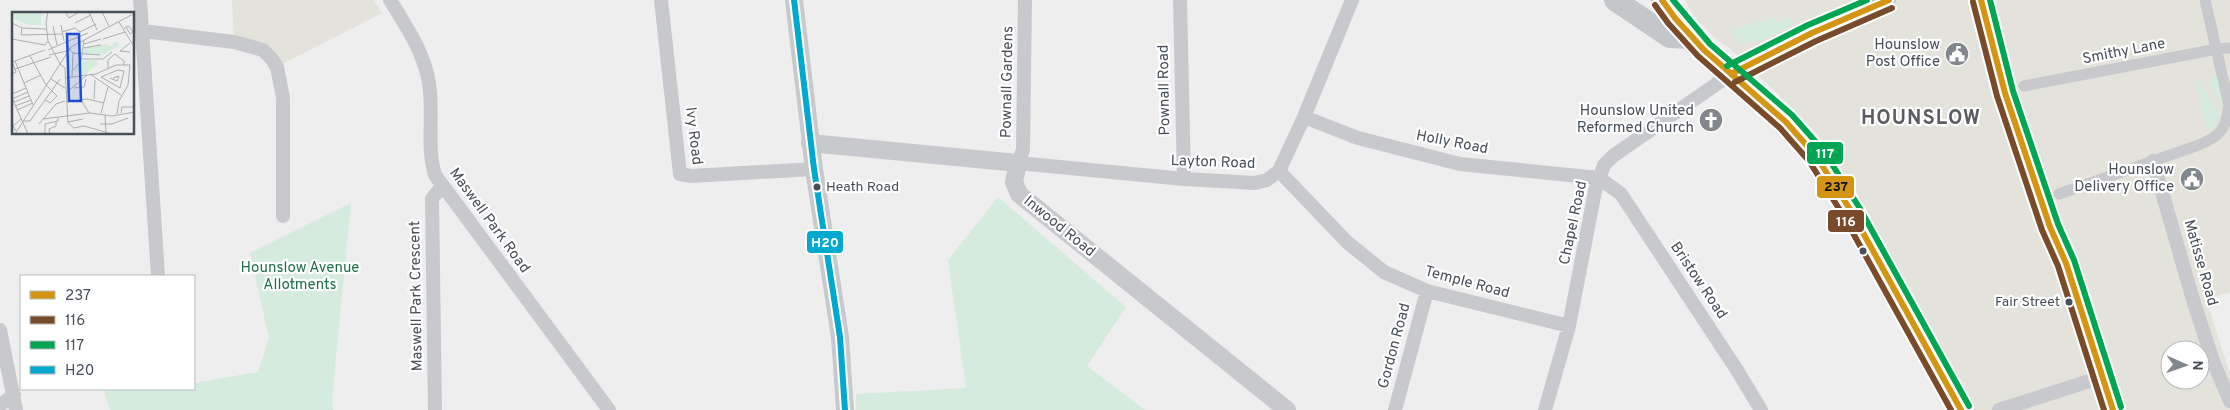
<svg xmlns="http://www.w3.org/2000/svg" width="2230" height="410" viewBox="0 0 2230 410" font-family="Overpass,sans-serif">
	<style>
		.commercial { fill: #e3e2db; fill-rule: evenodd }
		.green { fill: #d4ebde }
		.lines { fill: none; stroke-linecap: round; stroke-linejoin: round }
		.pedestrian { stroke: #c8c9cc; stroke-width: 11 }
		.minor { stroke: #c8c9cc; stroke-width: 14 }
		.tertiary { stroke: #c8c9cc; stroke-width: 18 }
		.primary { stroke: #c4c7ca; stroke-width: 22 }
		.bus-1-casing { stroke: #fff; stroke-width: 10 }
		.bus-2-casing { stroke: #fff; stroke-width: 10 }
		.bus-3-casing { stroke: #fff; stroke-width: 10 }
		.bus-4-casing { stroke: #fff; stroke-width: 10 }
		.bus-1 { stroke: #d49512; stroke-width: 6 }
		.bus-2 { stroke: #7a4b2a; stroke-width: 6 }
		.bus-3 { stroke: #00a651; stroke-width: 6 }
		.bus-4 { stroke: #00a9ce; stroke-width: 6 }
		.bus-dot { fill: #474f58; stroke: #fff; stroke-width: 2 }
		.labels { text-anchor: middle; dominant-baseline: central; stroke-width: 4.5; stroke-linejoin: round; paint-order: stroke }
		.bus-label { font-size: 14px; fill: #474f58; stroke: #fff; text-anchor: start }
		.poi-label { font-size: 15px; fill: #474f58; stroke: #fff; text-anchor: end }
		.street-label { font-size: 15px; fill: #474f58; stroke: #fff }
		.park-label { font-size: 15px; fill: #1f714b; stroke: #fff }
		.district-label { font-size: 20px; font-weight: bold; letter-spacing: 1px; fill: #5a5d61; stroke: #fff }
		.inset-road { fill: none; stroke: #abaeb2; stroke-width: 1 }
		.view { fill: #1d4ed8; fill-opacity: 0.15; stroke: #1d4ed8; stroke-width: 2.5 }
		.inset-edge { fill: none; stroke: #474f58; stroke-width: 2.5 }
		.line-badge { stroke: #fff; stroke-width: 2 }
		.badge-label { font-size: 14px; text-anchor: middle; font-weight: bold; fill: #fff }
		.pale-badge-label { font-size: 14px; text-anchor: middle; font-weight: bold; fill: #111 }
	</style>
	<rect width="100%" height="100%" fill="#eee"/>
	<!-- commercial -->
	<path class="commercial" d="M 232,0 L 374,0 L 382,13 L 277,67 L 271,58 L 234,42 Z
		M 1685,0 L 2230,0 L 2230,293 L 2206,298 L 2230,375 L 2230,410 L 1974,410 L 1852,186 L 1816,133 L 1784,100 L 1728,47 L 1717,40 L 1693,15 ZM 2170,350 L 2200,350 L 2200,380 L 2170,380 Z"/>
	<!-- green -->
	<path class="green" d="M 1775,17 L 1777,22 L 1790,17 L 1792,24 C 1774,33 1741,58 1730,30 Z
		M 2216,72 L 2223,105 L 2222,106 L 2209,82 Z
		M 2196,80 L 2198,80 L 2218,113 L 2215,125 L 2209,130 L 2206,128 Z
		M 998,197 L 1126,307 L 1087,366 L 1145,410 L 856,410 L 856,394 L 966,388 L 948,260 Z
		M 351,203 L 332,399 L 333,410 L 110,410 L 103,389 L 194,389 L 194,383 L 258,372 L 269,338 L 250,253 Z"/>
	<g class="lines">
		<!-- pedestrian -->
		<path class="pedestrian" d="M 2024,86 L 2217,49 L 2230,48
			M 2059,194 L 2196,146 C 2220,137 2226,130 2229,105 L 2205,0"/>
		<!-- minor -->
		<path class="minor" d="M 140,0 L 158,276
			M 390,0 C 406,26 424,52 429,83 C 434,114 426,145 435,175 L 609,410
			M 661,0 L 680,174 L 691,176 L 814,169
			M 1025,0 L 1023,150 L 1018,163 L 1184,179 L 1255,183 L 1267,180 L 1279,171 L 1304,117 L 1352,0
			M 1180,0 L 1184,179
			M 1981,0 L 2005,93 L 2050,227 L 2066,263 L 2113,410
			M 143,31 L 234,42 L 263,50 L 271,58 L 277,67 L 283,98 L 283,216
			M 1304,117 L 1358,138 L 1460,164 L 1599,178 L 1621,194 L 1737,370 L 1761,410
			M 2153,161 L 2194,303 L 2214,364 L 2230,401
			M 1279,171 L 1347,242 L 1384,272 L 1427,291 L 1569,326
			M 0,330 L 16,410
			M 0,405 L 14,395
			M 435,410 L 432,199 L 442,186
			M 1395,410 L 1427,291
			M 1545,410 L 1569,326 L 1595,191 L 1604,165 L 1613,156 L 1731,74 L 1812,33 L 1889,0
			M 1999,410 L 2102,377"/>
		<!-- tertiary -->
		<path class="tertiary" d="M 794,0 L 814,169 L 840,337 L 845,410
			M 810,143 L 1018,163 L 1014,182 L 1019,194 L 1287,410"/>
		<!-- primary -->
		<path class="primary" d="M 1615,0 L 1670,37 L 1690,38
			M 1662,0 C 1694,49 1743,83 1786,122 C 1830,164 1854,218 1882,269 C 1908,316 1936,363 1961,410"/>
		<!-- bus-1 casing -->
		<g class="bus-1-casing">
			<path id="bus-1" d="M 1662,0 L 1675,18 L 1704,50 L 1786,122 L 1816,156 L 1851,211 L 1961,410
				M 1981,0 L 2005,93 L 2050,227 L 2066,263 L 2113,410
				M 1731,74 L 1812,33 L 1889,0"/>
		</g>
		<!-- bus-2 casing -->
		<g class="bus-2-casing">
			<path id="bus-2" d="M 1973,2 L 1997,96 L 2042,230 L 2058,266 L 2104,410
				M 1655,5 L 1668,23 L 1698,56 L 1780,128 L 1809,161 L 1843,215 L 1951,410
				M 1735,82 L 1816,41 L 1892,8"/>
		</g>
		<!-- bus-3 casing -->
		<g class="bus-3-casing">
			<path id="bus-3" d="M 1673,0 L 1710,44 L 1792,115 L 1823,150 L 1859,207 L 1969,406
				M 1990,0 L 2013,91 L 2058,224 L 2074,260 L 2121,407
				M 1727,66 L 1808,25 L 1867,0"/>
		</g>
		<!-- bus-4 casing -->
		<g class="bus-4-casing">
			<path id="bus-4" d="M 794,0 L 814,169 L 840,337 L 845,410"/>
		</g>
		<!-- bus-1 -->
		<use href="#bus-1" class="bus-1"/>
		<!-- bus-2 -->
		<use href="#bus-2" class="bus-2"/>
		<!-- bus-3 -->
		<use href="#bus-3" class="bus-3"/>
		<!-- bus-4 -->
		<use href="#bus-4" class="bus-4"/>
	</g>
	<!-- icons -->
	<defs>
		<g id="civic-disc" transform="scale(1.25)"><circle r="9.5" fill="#81878c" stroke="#fff"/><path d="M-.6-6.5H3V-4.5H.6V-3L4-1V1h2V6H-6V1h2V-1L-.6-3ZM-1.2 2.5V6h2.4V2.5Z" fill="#fff"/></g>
		<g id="church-disc" transform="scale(1.25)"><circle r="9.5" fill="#81878c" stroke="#fff"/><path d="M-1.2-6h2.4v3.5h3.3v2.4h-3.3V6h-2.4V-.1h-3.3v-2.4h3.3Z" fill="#fff"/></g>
	</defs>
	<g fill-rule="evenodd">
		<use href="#civic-disc" x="1957" y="54"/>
		<use href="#church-disc" x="1711" y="120"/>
		<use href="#civic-disc" x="2192" y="179"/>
	</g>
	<!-- markers -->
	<g class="bus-dot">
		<circle cx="817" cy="187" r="4.5"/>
		<circle cx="1863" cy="251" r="4.5"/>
		<circle cx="2069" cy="302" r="4.5"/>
	</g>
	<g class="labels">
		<!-- bus labels -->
		<g class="bus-label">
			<text x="826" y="187">Heath Road</text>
			<text x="2060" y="302" text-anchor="end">Fair Street</text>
		</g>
		<!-- poi labels -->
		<g class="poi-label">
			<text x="1940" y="45">Hounslow<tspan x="1940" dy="17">Post Office</tspan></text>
			<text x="1694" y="111">Hounslow United<tspan x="1694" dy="17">Reformed Church</tspan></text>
			<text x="2174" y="170">Hounslow<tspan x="2174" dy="17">Delivery Office</tspan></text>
		</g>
		<!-- street labels -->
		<g class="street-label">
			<text transform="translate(2124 52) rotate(-11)">Smithy Lane</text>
			<text transform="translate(1008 82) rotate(-89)">Pownall Gardens</text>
			<text transform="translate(1165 90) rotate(-91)">Pownall Road</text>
			<text transform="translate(693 136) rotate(83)">Ivy Road</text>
			<text transform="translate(1452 143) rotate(11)">Holly Road</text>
			<text transform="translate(1213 163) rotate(2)">Layton Road</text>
			<text transform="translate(489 221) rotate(54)">Maswell Park Road</text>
			<text transform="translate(1574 223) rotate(-78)">Chapel Road</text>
			<text transform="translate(1059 227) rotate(39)">Inwood Road</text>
			<text transform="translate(2200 263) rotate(74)">Matisse Road</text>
			<text transform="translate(1698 281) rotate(56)">Bristow Road</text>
			<text transform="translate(1467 283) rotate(15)">Temple Road</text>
			<text transform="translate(417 296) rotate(-91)">Maswell Park Crescent</text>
			<text transform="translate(1395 346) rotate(-75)">Gordon Road</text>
		</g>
		<!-- park labels -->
		<g class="park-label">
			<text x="300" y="268">Hounslow Avenue<tspan x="300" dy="17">Allotments</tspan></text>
		</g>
		<!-- district labels -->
		<g class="district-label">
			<text x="1921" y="119">HOUNSLOW</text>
		</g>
	</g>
	<!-- overview -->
	<g transform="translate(12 12)">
		<rect width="122" height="122" fill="#eee"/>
		<path d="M 0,0 L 29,0 L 29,3 L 34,4 L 29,4 L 29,13 L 17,13 L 0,6 ZM 106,29 L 107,34 L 89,43 L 71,43 L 72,36 L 95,32 L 101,35 L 100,31 ZM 85,48 L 86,52 L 72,63 L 62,59 L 70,49 Z" fill="#d4ebde"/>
		<path class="inset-road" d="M 77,0 L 85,18M 90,0 L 97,14M 54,1 L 57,6 L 67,0M 107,10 L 123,36M 0,11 L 10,16 L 34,17M 63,11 L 79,3M 49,13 L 52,29M 41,14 L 45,33M 10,16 L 9,23 L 50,22M 112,17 L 114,15 L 117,14 L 121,20 L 118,22 L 114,15M 50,20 L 63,16 L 68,20 L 84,12M 76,21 L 54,30 L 56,35 L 61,41 L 88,43M 0,27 L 33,33 L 36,29 L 34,11 L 36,0M 91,27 L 113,20M 36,29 L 48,52M 72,32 L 89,27M 71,36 L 89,33M 36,38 L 54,30M 118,40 L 108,39 L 118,31M 37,43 L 55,39M 18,44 L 34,73 L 45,84M 69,47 L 91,47 L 100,40M 3,49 L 21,93M 0,50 L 4,60 L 0,62M 0,50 L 33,38M 48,52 L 53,56 L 56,111 L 62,116 L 72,114 L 100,122M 96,56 L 96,48 L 103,42 L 112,49 L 112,53M 3,57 L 39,45M 61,58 L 69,49 L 72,28M 106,58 L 112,59 L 108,76 L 89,65 ZM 78,62 L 109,83M 60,65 L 61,41M 53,66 L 84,62 L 104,53 L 118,53M 98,66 L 105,69 L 107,64 L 101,66M 39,67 L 53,76M 12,71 L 29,63M 62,76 L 72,75 L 74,67M 54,81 L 75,63M 0,82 L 14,76M 0,86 L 16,122M 0,87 L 16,80M 82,87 L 83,68M 33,88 L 38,91 L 45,84M 69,88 L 77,101M 2,90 L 17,84M 54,90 L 75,87 L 92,91M 3,94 L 19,88M 5,98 L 21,91M 89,101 L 96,75M 109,101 L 110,95 L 123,95M 105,102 L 107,89 L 116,73 L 118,53M 93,103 L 94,120M 31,107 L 78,101 L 100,104 L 123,100M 12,109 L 18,109 L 48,67M 56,110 L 71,107M 27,112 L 44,92 L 53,89M 88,112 L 100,112 L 116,106M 4,119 L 1,114 L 9,107M 3,122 L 59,35 L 123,1M 33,122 L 33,112 L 46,109 L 46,106M 38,122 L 37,117 L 44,114 L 44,109"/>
		<path class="view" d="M 55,22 L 67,22 L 69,89 L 57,89 Z"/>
		<rect width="122" height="122" class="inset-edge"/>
	</g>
	<g class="line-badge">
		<rect x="1806" y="141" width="38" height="24" rx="5" fill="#00a651"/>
		<rect x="1816" y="175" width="39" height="24" rx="5" fill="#d49512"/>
		<rect x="1827" y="209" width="38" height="24" rx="5" fill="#7a4b2a"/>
		<rect x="806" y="230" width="38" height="24" rx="5" fill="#00a9ce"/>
	</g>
	<g class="badge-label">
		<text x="1825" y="158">117</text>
		<text x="1846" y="226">116</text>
		<text x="825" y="247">H20</text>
	</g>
	<g class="pale-badge-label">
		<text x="1836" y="191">237</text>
	</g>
	<!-- legend -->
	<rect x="20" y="275" width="175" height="115" fill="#ffffff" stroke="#b5b9bc"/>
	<rect x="30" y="291" width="25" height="8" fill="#d49512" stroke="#b5b9bc"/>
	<text x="65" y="300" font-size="15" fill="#474f58">237</text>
	<rect x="30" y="316" width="25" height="8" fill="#7a4b2a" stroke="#b5b9bc"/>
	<text x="65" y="325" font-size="15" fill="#474f58">116</text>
	<rect x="30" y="341" width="25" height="8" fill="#00a651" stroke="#b5b9bc"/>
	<text x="65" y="350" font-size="15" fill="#474f58">117</text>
	<rect x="30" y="366" width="25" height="8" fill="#00a9ce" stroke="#b5b9bc"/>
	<text x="65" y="375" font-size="15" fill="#474f58">H20</text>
	<!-- north arrow -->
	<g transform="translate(2185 365) rotate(92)"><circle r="24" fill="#ffffff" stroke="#b5b9bc"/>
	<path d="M0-4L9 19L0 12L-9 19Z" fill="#81878c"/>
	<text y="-8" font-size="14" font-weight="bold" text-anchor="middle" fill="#474f58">N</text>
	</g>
</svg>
